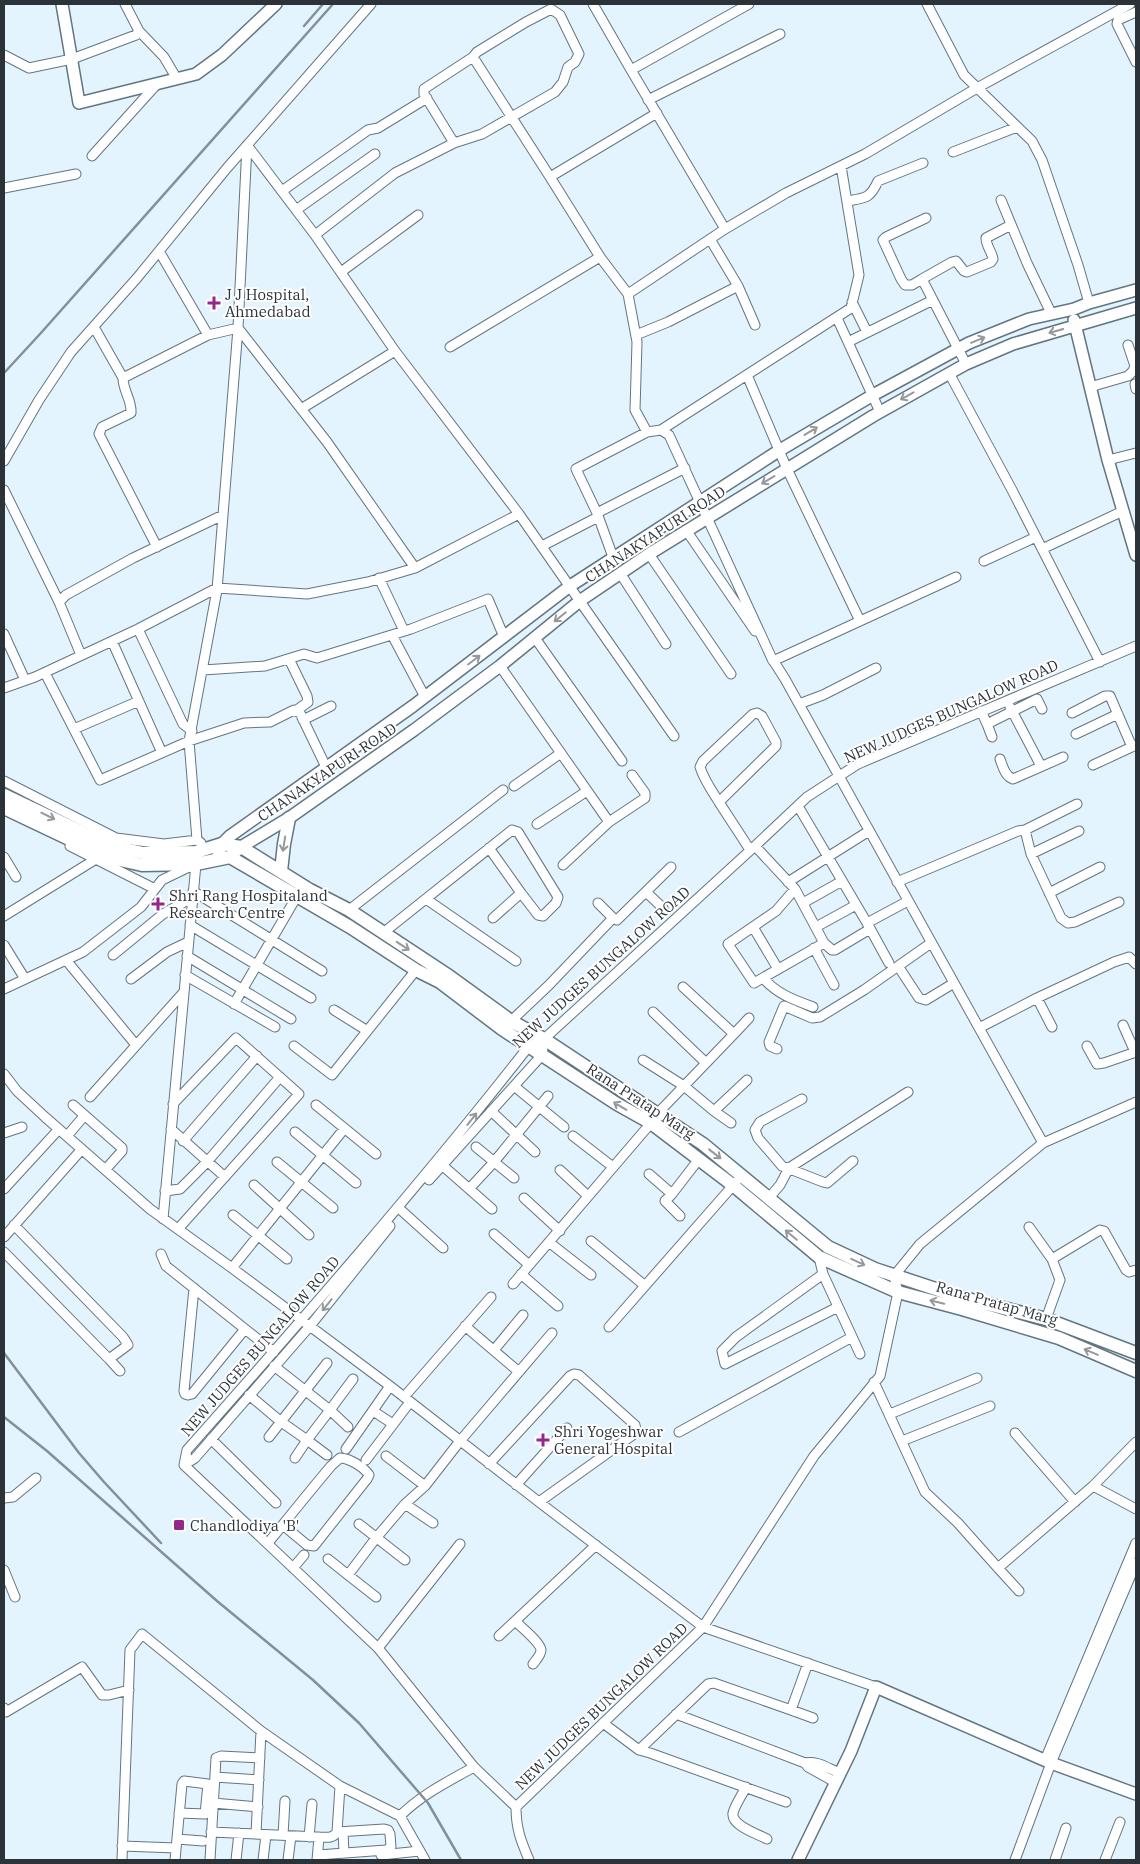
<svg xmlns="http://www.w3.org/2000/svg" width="1140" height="1864" viewBox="0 0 1140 1864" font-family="'IBM Plex Serif',serif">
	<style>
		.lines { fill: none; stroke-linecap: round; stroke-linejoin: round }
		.minor-casing { stroke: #627681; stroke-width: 11 }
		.tertiary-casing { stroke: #627681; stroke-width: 14 }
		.secondary-casing { stroke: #627681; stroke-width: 15 }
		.minor { stroke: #fff; stroke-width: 9 }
		.tertiary { stroke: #fff; stroke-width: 11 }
		.secondary { stroke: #fff; stroke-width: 12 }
		.rail { stroke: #849098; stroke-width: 2.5 }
		.oneway { stroke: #95999c }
		.poi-dot { fill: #93288a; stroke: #fff; stroke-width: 2 }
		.labels { text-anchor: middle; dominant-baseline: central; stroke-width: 4; stroke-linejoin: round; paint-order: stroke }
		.poi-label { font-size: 15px; fill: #2b3338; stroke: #fff; text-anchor: start }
		.street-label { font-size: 15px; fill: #2b3338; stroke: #fff }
	</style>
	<rect width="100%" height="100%" fill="#e3f4ff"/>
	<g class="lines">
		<!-- minor casing -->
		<g class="minor-casing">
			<path id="minor" d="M 125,4 L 139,31 L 164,57 L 177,79
				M 593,4 L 631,70 L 749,4
				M 927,4 L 964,75 L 1032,141 L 1042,160 L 1078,265 L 1089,303
				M 1136,12 L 1118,20 L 1117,24 L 1136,62
				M 4,55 L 29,68 L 72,59 L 136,35 L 139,31
				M 473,57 L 550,177
				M 631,70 L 725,229 L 628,294 L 637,342 L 635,410 L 647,432 L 661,430 L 669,435 L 773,661 L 956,577
				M 648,100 L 780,34
				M 247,145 L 315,235 L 395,351 L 519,514 L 674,736
				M 953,152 L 1017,127
				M 92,156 L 157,84
				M 4,188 L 76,174
				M 282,191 L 368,130 L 378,128 L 427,98
				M 1001,200 L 1027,263 L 1051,313
				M 847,201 C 865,198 870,199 878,181 L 923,163
				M 296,210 L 375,154
				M 725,229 L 786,193 L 865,154 L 977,88 L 1130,4
				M 315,235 L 395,173 L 454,143 L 482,134 L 555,92 L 563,82 L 568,67 L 575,62 L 579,54 L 560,15 L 551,9 L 526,22 L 477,52 L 473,57 L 424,89 L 424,94 L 454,143
				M 710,239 L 738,286 L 755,325
				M 159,251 L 208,335 L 238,328 L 327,442 L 415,568 L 519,514
				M 600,257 L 550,177 L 657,113
				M 341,272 L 418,215
				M 922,279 L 912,285 L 905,285 L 901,279 L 883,240 L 886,237 L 926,218
				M 852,302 L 867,332
				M 837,318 L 880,412
				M 94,327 L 123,378
				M 636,335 L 668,322 L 738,286
				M 848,342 L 933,300
				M 1128,345 L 1135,366
				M 450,347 L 600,257 L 628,294
				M 966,364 L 922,279 L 952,262 L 956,261 L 964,271 L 967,272 L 991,262 L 993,259 C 992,252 986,246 986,238 L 1011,225
				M 949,373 L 1012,490 L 1100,662
				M 747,375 L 787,469 L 860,621
				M 1135,384 L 1136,389
				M 1090,387 L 1128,376 L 1133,371 L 1136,363
				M 301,409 L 395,351
				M 661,430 L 851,308 L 859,275 L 841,166
				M 1108,460 L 1136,453
				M 4,461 L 39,400 L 71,352 L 137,278 L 227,168 L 371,4
				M 4,490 L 59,602
				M 597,513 L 685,468
				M 686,530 L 755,631
				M 542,546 L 598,517
				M 157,547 L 99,434 L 102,427 L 131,413 C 132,400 123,391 123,378 L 208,335
				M 1042,549 L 1123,511
				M 649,554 L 731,674
				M 613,557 L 597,513 L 576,469 L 647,432
				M 984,561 L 1036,537
				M 620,573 L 666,644
				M 379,578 L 404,631
				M 138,629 L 183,724 L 192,731
				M 4,634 L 25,680
				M 392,635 L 425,697
				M 535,638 L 622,761
				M 112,641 L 162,753
				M 81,655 L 59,602 L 66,595 L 133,558 L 223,515
				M 771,657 L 785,679 L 1043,1143
				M 289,659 L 307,696 L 308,702 L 297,710
				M 500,666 L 609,822
				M 203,670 L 265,666 L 304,654 L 317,658 L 411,629 L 488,599 L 504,637
				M 45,673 L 100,780 L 189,741 L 244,723 L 270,722 L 294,710 L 300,713 L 326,767
				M 4,688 L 35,677 L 138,629 L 217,588 L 307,594 L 368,582 L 415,568
				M 799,704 L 823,695 L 876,668
				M 1010,707 L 1041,766
				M 981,711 L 987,724 L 1037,699 L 1042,709
				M 1072,713 L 1105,696 L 1110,696 L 1132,747
				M 303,720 L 331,706
				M 987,724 L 992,737
				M 74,729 L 139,701
				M 1076,734 L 1118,714
				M 1000,759 C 1003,767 1005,776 1013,779 L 1063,757
				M 1093,765 L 1136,745
				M 4,781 L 116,838 L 164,844 L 197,840 L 201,843
				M 514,786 L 561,753
				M 719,802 L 776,746 L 776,742 L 762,716 L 757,713 L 753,714 L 703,761 L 700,767 C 704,780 712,791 719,802 C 729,818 740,834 750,850
				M 798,806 L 867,923 L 889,963
				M 537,824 L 587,791
				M 1025,830 L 1077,804
				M 197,840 L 189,741 L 217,590 L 238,328 L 247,145
				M 70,846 L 155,889
				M 755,846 L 795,889 L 824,943 L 754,983 L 728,944 L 776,911 L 795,889
				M 489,848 L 521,893
				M 1031,854 L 1079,831
				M 4,857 L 16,877
				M 563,865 L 609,822 L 645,798 L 645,793 L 632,775
				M 788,882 L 869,831
				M 897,882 L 1018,831 L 1025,830 L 1031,854 L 1061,918 L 1068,923 L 1075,922 L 1119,902
				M 193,891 L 322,971
				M 646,892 L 663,908
				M 1049,893 L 1100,867
				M 426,899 L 516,961
				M 598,903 L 613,918
				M 803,903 L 842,881
				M 349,910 L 503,790
				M 4,916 L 96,859
				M 867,923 L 908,901
				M 190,925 L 311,998
				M 753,927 L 778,969
				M 816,927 L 856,905
				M 383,933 L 512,830 L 518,832 L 558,897 L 556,903 L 543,916 L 538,915 L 521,893 L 493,918
				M 824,943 L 832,950 L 835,950 L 870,929
				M 4,945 L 25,979
				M 814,948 L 834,985
				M 113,955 L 163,914 L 193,897
				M 187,956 L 291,1019
				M 66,960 L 136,1045
				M 898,966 L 919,998 L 926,1000 L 954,983
				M 185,975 L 275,1027
				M 763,978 C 777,994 794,1000 813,1007
				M 131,979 L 167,952 L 188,942
				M 683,987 L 734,1034 L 684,1086 L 714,1111 L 747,1080
				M 4,989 L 83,952 L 141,907 L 162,880 L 191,866
				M 1037,998 L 1052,1027
				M 234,1004 L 297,896
				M 334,1010 L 366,1030
				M 653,1012 L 705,1062
				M 511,1021 L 549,985 L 613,918 L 617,920 L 671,867
				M 1123,1025 L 1135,1052
				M 979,1028 L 1037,998 L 1114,962 L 1129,957 L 1136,964
				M 734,1034 L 749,1018
				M 294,1046 L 332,1075 L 416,970
				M 1087,1046 L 1097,1064 L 1104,1063 L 1136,1052
				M 777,1049 L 770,1046 L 769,1042 L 784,1006 L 812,1018 L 820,1017 L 864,990 L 931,943
				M 643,1060 L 684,1086 L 657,1114
				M 4,1074 L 17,1091 L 45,1117 L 150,1209 L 232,1268 L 390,1386 L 539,1502 L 703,1627 L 876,1687
				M 514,1086 L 564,1127
				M 90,1097 L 183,993
				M 802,1099 L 760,1122 L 755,1130 L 758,1138 L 782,1166 L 823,1182 L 827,1183 L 853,1161
				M 173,1104 L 236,1038 L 299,1094 L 178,1229
				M 73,1105 L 122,1148 L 122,1151 L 105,1170
				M 316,1105 L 376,1154
				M 491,1111 L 535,1152
				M 714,1111 L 731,1123
				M 171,1129 L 225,1177
				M 295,1132 L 356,1183
				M 4,1133 L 22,1127
				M 67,1136 L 84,1116
				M 573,1136 L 613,1167
				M 183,1141 L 257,1056
				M 476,1147 L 514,1178
				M 277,1162 L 333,1208
				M 442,1165 L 492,1209
				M 560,1170 L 588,1196
				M 649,1174 L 672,1194 L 699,1159
				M 429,1180 L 542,1055 L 544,1039
				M 254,1185 L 309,1235
				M 4,1189 L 59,1129
				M 469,1189 L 494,1162 L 548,1096
				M 165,1191 L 180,1189 L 207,1162 L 280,1077
				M 672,1194 L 665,1201 L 680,1216
				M 524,1198 L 560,1231
				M 768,1199 L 780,1185 L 789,1168 L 908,1092
				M 402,1211 L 443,1248
				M 233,1215 L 287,1259
				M 163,1219 L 196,864
				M 1029,1227 L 1052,1259 L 1060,1280 L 1046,1319
				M 494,1234 L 528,1264
				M 4,1237 L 82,1149
				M 591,1241 L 644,1285
				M 550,1243 L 591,1275
				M 4,1252 L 109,1359 L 128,1345 L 123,1337 L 14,1225
				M 161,1254 L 166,1266 L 274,1352
				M 819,1257 L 823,1274 L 860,1354
				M 1052,1259 L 1100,1230 L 1104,1231 L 1126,1270 L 1129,1272 L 1136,1270
				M 232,1268 L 344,1129
				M 521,1274 L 558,1306
				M 823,1274 L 736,1337 L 722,1351 L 725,1364 L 838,1307
				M 513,1284 L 651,1123
				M 194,1288 L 184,1391 L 185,1394 L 188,1395 L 192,1394 L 245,1329
				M 465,1326 L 519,1372
				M 609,1327 L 736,1182
				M 494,1350 L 523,1315
				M 109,1359 L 120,1371
				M 874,1382 L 925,1492 L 958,1523 L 998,1568 L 1093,1486 L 1136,1442
				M 249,1395 L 280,1421 L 307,1440 L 330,1410 L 274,1366
				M 404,1397 L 491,1297
				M 373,1411 L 393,1424
				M 890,1414 L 977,1378
				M 348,1427 L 330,1410 L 353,1379
				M 679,1432 L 852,1337
				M 1015,1433 L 1075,1502
				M 269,1437 L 327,1363
				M 211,1439 L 276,1503
				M 902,1441 L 990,1406
				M 346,1449 L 390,1386
				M 386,1456 L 425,1486
				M 295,1458 L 307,1440 L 327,1455
				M 366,1460 L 410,1402
				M 489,1464 L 570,1376 L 574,1374 L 579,1375 L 635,1425 L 636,1430 L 634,1434 L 539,1502
				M 184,1465 L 378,1648 L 474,1767 L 516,1807 L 703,1627 L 814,1456 L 880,1376 L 898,1292 L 894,1276 L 920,1244 L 1043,1143 L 1136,1102
				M 184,1465 L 187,1450 C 304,1318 420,1185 529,1046 L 544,1039 L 755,846 L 807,797 L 858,764 L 1136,646
				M 184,1465 L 195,1458 L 310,1326 L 390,1226
				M 516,1485 L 567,1428
				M 1093,1486 L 1136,1509
				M 4,1498 L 13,1497 L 36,1478
				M 405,1504 L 433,1523
				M 359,1524 L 405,1560
				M 268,1543 C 289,1517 310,1491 331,1466 L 340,1458 C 349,1458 364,1467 369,1475 L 367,1479 L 314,1546 L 307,1545 L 283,1525
				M 328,1559 L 348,1575 L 376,1538 L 405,1504 L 425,1486 L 460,1441 L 552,1333
				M 293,1568 L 304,1555
				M 998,1568 L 1019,1591
				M 4,1570 L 15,1597
				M 348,1575 L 376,1597
				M 499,1636 L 515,1621
				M 378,1648 L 460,1544
				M 533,1664 C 536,1660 541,1655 541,1650 C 540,1642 521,1627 515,1621 L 596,1545
				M 4,1708 L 6,1712 L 82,1667 L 102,1695 L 109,1695 L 129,1690
				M 791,1710 L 813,1718
				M 676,1714 L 805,1763 L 808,1767 L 835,1782
				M 603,1723 L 639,1750 L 650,1753 L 786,1802
				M 639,1750 L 708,1684 L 714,1683 L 791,1710 L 808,1663
				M 1045,1760 L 1136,1543
				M 805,1763 C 817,1760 829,1769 840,1773
				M 215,1777 L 259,1780
				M 746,1787 C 742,1795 735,1805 733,1813 C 731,1826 758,1834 767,1839
				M 213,1803 L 258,1807
				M 516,1807 C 516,1829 521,1841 529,1860
				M 400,1816 C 421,1795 447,1782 474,1767
				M 211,1832 L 319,1837
				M 343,1832 L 344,1853
				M 256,1834 L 261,1731
				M 283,1835 L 285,1801
				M 309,1837 L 312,1804
				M 177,1839 L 203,1841
				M 122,1846 L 176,1848
				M 318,1855 L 386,1850 L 391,1847 L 390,1834 L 388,1830 L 384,1829 L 337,1832
				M 381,1855 L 420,1851
				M 122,1860 L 130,1650 L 142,1634 L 261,1731 L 340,1786 L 400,1816 L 425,1860
				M 175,1860 L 182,1784 L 184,1781 L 208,1784 L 205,1814 L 179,1813
				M 210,1860 L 216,1758 L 221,1756 L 260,1758
				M 236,1860 L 239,1833
				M 263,1860 L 266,1835
				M 288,1860 L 291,1836
				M 317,1860 L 319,1837 C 326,1837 333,1839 337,1832 L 340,1786
				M 1015,1860 L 1051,1763 L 1136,1563
				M 1055,1860 L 1066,1828
				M 1105,1860 L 1120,1822"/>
		</g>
		<!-- tertiary casing -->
		<g class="tertiary-casing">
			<path id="tertiary" d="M 62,4 L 79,103 L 196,74 L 222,55 L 276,4
				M 1074,320 L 1108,460 L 1136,555
				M 230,857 L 241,847 L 289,818 L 414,730 L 500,666 L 581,600 L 649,554 L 873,416 L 966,364 L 1013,344 L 1136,308
				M 217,859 L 222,844 L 230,836 L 413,706 L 570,586 L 780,450 L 873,395 L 969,343 L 1029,319 L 1074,309 L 1089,303 L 1136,290
				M 798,1860 L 851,1751 L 876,1687 L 1051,1763 L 1136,1794"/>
		</g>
		<!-- secondary casing -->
		<g class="secondary-casing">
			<path id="secondary" d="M 4,795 L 111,846 L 143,853 L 196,852 L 222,844 L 241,847 L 310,890 L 349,910 L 449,976 L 511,1021 L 544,1039 L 703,1144 L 828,1247 L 875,1269 L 960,1297 L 1046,1319 L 1136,1353
				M 4,808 L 107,857 L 142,865 L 196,864 L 230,857 L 350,927 L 416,970 L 440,982 L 502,1029 L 617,1104 L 651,1123 L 734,1186 L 819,1257 L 898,1292 L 962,1309 L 1059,1338 L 1136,1371
				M 281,871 L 284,844 L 289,818"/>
		</g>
		<!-- minor -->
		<use href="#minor" class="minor"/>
		<!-- tertiary -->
		<use href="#tertiary" class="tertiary"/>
		<!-- secondary -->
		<use href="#secondary" class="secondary"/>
		<!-- rail -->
		<path class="rail" d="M 304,26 L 323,4
			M 4,373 L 40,334 L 333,4
			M 4,1353 L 79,1453 L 104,1482 L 161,1543
			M 4,1417 L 47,1451 L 217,1601 L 313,1680 L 359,1723 L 428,1803 L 461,1860"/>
	</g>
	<!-- one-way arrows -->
	<defs><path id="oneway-shaft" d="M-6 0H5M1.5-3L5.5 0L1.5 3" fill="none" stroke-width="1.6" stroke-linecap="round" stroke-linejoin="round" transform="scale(1.25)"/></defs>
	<g class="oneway">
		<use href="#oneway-shaft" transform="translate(1056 331) rotate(164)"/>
		<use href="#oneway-shaft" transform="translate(978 340) rotate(-22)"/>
		<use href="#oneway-shaft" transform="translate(907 396) rotate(151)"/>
		<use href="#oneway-shaft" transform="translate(811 431) rotate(-31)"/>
		<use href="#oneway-shaft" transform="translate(768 480) rotate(149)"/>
		<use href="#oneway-shaft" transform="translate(560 617) rotate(141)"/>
		<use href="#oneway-shaft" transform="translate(474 660) rotate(-37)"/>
		<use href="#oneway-shaft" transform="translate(48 816) rotate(26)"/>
		<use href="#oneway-shaft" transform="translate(284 844) rotate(99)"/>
		<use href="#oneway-shaft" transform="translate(403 946) rotate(33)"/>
		<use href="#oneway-shaft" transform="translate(620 1106) rotate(-149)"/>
		<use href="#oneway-shaft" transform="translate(472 1119) rotate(-52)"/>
		<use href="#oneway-shaft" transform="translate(715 1154) rotate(38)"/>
		<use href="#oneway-shaft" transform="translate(791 1235) rotate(-140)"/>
		<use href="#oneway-shaft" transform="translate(858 1262) rotate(25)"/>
		<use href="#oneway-shaft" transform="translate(937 1302) rotate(-166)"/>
		<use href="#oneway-shaft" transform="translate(327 1305) rotate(129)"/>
		<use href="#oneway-shaft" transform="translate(1091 1352) rotate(-157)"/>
	</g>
	<!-- markers -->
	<g class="poi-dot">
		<path d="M211.5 295.5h5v5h5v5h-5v5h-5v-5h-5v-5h5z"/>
		<path d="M155.5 896.5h5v5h5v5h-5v5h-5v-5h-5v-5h5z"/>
		<path d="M540.5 1432.5h5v5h5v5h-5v5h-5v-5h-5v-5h5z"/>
		<rect x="173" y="1519" width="12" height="12" rx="2.5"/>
	</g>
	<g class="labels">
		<!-- poi labels -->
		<g class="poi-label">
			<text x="225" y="294">J J Hospital,<tspan x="225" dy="17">Ahmedabad</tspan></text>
			<text x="169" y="895">Shri Rang Hospitaland<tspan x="169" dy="17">Research Centre</tspan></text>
			<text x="554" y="1431">Shri Yogeshwar<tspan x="554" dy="17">General Hospital</tspan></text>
			<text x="190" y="1525">Chandlodiya 'B'</text>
		</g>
		<!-- street labels -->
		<g class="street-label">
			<text transform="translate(655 534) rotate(-33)">CHANAKYAPURI ROAD</text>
			<text transform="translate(951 711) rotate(-24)">NEW JUDGES BUNGALOW ROAD</text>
			<text transform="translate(327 772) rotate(-34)">CHANAKYAPURI ROAD</text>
			<text transform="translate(601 967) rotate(-42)">NEW JUDGES BUNGALOW ROAD</text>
			<text transform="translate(641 1101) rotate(33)">Rana Pratap Marg</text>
			<text transform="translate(997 1303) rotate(16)">Rana Pratap Marg</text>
			<text transform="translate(260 1346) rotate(-49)">NEW JUDGES BUNGALOW ROAD</text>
			<text transform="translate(601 1706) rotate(-44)">NEW JUDGES BUNGALOW ROAD</text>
		</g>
	</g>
	<!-- border -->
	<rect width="1140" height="1864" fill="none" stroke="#2b3338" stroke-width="10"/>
</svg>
